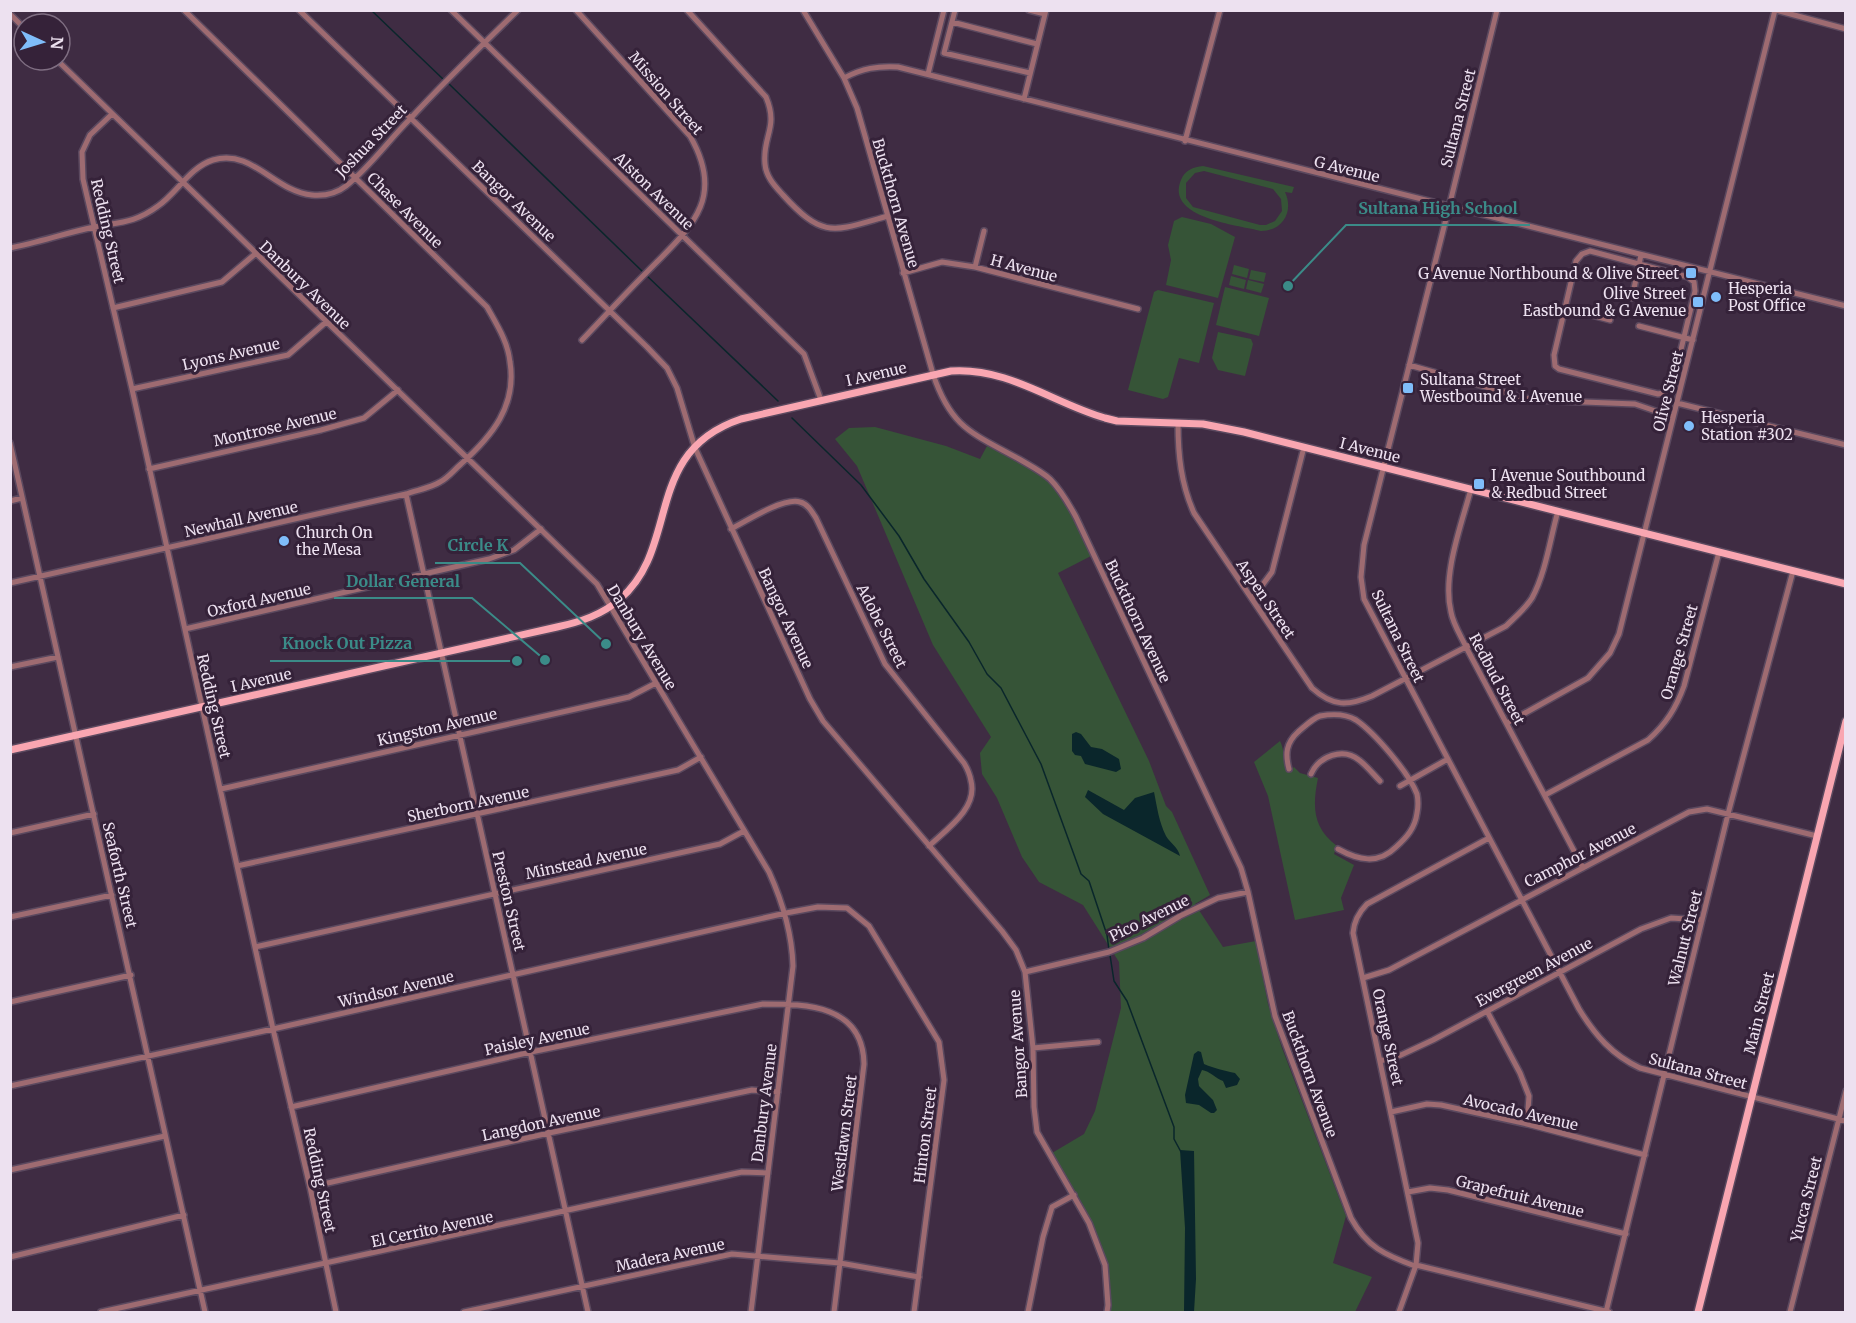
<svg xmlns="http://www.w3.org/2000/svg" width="1856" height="1323" viewBox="0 0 1856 1323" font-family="Merriweather,serif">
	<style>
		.green { fill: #365437; fill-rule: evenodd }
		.water { fill: #0a262b }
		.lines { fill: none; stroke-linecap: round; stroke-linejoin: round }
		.stream { stroke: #0a262b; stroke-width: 1.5 }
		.minor-casing { stroke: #5b495f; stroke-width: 8 }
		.major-casing { stroke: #5b495f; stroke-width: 10 }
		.minor { stroke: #9e6b71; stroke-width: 5 }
		.major { stroke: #f9a6b1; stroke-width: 7 }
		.poi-dot { fill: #7fbdfa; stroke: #352239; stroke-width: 2 }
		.labels { text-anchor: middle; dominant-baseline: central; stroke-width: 6; stroke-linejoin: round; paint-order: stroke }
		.street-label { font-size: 15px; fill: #ede1f0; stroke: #352239 }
		.poi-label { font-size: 15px; fill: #ede1f0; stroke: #352239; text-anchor: start }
		.leader { fill: none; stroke: #3b8b88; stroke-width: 2 }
		.callout-dot { fill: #3b8b88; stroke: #352239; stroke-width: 2 }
		.callout-label { font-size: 16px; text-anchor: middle; font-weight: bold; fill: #3b8b88; stroke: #352239; stroke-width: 6; stroke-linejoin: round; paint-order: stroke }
	</style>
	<rect width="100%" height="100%" fill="#3f2c43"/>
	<!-- green -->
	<path class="green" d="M 1203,166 L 1294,187 L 1292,193 L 1285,192 C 1294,211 1283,231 1261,231 C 1237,225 1165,218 1181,180 C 1185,170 1193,167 1203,166 ZM 1204,171 L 1273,189 L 1281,199 L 1282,211 L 1275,221 L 1266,225 L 1260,225 L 1193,207 L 1186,198 L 1186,183 L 1195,173 Z
		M 1182,217 L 1211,224 L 1235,237 L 1218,298 L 1166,285 L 1171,260 L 1168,245 L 1174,221 Z
		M 1234,265 L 1249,269 L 1247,278 L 1232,274 Z
		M 1251,270 L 1266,273 L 1264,282 L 1249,279 Z
		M 1231,276 L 1246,280 L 1244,289 L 1229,285 Z
		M 1248,280 L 1264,284 L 1261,293 L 1246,289 Z
		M 1225,287 L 1269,298 L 1259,336 L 1216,325 Z
		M 1158,290 L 1214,303 L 1199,363 L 1179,358 L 1168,397 L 1163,399 L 1128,390 L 1154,292 Z
		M 1218,332 L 1251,339 L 1253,344 L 1245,376 L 1218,370 L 1212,358 Z
		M 875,427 L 946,446 L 980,459 L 987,446 C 1004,455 1029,465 1044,477 C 1068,498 1078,528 1091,556 L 1058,573 L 1149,761 L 1166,806 L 1172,812 L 1210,895 L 1195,904 L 1223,947 L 1256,941 L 1268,1004 L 1282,1048 L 1346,1216 L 1333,1263 L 1372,1277 L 1355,1312 L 1111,1312 C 1110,1303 1111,1294 1110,1284 C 1106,1236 1076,1193 1052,1153 L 1084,1134 L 1095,1111 L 1121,1008 L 1119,962 L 1083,905 L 1039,882 L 1022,857 L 997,798 L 982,774 L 980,753 L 991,737 L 933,645 L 857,466 L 835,439 L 849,428 Z
		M 1280,741 C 1285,751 1283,761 1289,772 L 1294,767 L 1300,773 L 1318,778 C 1312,807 1313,828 1337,846 L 1334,854 L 1354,865 L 1341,898 L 1344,910 L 1295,920 L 1268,796 L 1254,762 Z"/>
	<!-- water -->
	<path class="water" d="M 1076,732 L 1081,734 L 1091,747 L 1102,749 L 1119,759 L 1121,769 L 1116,772 L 1085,764 L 1081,756 L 1075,755 L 1072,751 L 1072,734 Z
		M 1088,790 L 1124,810 L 1135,798 L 1154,792 C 1157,807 1159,822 1166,836 C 1170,843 1178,847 1180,856 L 1103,814 L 1085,797 Z
		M 1198,1051 L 1201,1052 L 1204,1064 C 1213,1068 1225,1071 1235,1073 L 1240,1079 L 1237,1085 L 1226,1088 L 1223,1081 C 1215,1078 1210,1071 1202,1070 L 1198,1079 L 1199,1086 L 1213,1100 L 1217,1110 L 1214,1113 L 1211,1113 L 1199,1105 L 1186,1103 L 1185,1095 L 1194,1054 Z
		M 1180,1150 L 1194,1151 L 1196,1279 L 1194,1312 L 1184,1312 L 1185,1228 Z"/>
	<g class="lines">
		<!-- stream -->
		<path class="stream" d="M 371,10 L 444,80
			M 448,83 L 643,272
			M 646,275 L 778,401
			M 792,418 L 861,485 L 899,536 L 924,579 L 969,642 L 987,674 L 1001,688 L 1041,764 L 1081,874 L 1089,881 L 1107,935 L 1109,950
			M 1110,955 L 1114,981 L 1127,1001 L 1174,1127 L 1174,1139 L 1181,1152"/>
		<!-- minor casing -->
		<g class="minor-casing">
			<path id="minor" d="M 299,10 L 647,347 L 667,368 L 677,388 L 695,448 L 810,699 L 823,721 L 1002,931 L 1016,950 L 1025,972 L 1033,1048 L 1034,1107 L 1037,1132 L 1089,1223 L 1105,1265 L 1108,1305 L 1107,1312
				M 451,10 L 804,354 L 821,400
				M 576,10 L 690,136 C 727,200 689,229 646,273 C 624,295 603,318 582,340
				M 687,10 L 766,97 C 779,128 762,136 765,164 C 766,177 775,186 783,195 C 824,240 834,231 888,216
				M 803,10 L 844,78 L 857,108 L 933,374 C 951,428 972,433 1019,459 C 1029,465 1041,471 1050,479 C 1061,490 1069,504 1076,517 L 1241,868 L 1248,892 L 1275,1016 L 1351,1218 C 1367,1247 1385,1255 1415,1266
				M 955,10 L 944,53 L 1030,73
				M 1029,10 L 1045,14
				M 1497,10 L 1449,207 L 1364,545 L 1361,577 L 1364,599 L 1579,1009 C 1595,1035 1612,1055 1640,1068 L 1846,1121
				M 1776,10 L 1846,29
				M 10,14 L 24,28
				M 952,22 L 1037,44
				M 57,60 L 597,584 L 769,872 C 783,903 792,932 793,966 L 751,1312
				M 928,74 L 944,10
				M 844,78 C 863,68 877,66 898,67 L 1846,306
				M 1024,99 L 1046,10
				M 112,114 L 90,135 L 82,152 L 83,179 L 132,389 L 273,1029 L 310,1187 L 336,1312
				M 1185,141 L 1220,10
				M 10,248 C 39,242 66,233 94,227 C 120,222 135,223 158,206 C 177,193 190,167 213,160 C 252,148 275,192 312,195 C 324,196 337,193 346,186 C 368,169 389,140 409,120 C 444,82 481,46 518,10
				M 1590,251 L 1688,277 L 1694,282 L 1695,291 L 1672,387 L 1668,392 L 1658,394 L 1559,369 L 1555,366 L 1554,355 L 1576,261 L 1582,254 Z
				M 975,267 L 984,231
				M 903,273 L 942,262 L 975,267 L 1138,309
				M 1632,298 L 1641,255
				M 113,308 L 222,282 L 255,254
				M 1565,308 L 1610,320
				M 1639,326 L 1693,340
				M 1409,365 L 1532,400 L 1635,404 L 1673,417
				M 132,389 L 288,355 L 326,322
				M 1677,403 L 1846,445
				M 1178,423 C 1178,455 1181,484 1194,513 L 1312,688 C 1333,707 1348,706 1372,696 L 1506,626 C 1515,617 1525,609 1532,598 C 1546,572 1550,539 1558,511
				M 10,443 L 205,1312
				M 149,469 L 321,430 L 364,418 L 398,390
				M 1471,489 C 1461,526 1442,575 1451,612 C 1453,624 1461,636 1466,647 L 1583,868
				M 406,494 L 588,1312
				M 10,501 L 22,498
				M 731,529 C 746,521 784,497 800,502 C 808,504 812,512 816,518 L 885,664 L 964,763 C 967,768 970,775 971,781 C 978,808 947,829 929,846
				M 10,583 L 406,494 C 417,490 430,488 440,482 C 448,478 454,470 461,464 C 492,436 517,406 510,362 C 508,342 497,325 487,307 L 184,10
				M 1252,599 L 1272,572 L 1304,447
				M 185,629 L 489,559 L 514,550 L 541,529
				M 10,667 L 58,657
				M 1507,723 L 1588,678 L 1610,653 L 1619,634 L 1775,10
				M 1289,769 C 1285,754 1286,743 1298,732 C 1304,727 1313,718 1320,716 C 1331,714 1346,714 1356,720 C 1375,733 1409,773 1417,794 C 1418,799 1418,808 1417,813 C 1415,828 1407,837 1396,847 C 1378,865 1358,860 1338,849
				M 1311,774 C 1319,756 1343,747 1359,760 C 1367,766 1373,774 1380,781
				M 1400,786 L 1448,759
				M 221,789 L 629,697 L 656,683
				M 1545,795 L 1648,740 C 1666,724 1676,708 1684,686 L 1719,552
				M 10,833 L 94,814
				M 237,866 L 678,770 L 701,757
				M 10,917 L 112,895
				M 255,947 L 720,844 L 744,831
				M 1025,972 L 1109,952 L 1143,938 L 1180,916 L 1218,898 L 1248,892
				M 1363,978 L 1389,970 L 1689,812 L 1707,809 L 1817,836
				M 10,1002 L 131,975
				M 1487,1011 L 1520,1073 L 1529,1096 L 1527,1124
				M 1033,1048 L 1098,1042
				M 1380,1061 L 1401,1055 L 1433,1040 L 1641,929 L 1671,918 L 1702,920
				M 10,1086 L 273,1029 L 786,913 L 818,907 L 847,908 L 869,926 L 939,1042 L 944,1080 L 914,1312
				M 291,1107 L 531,1052 L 763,1004 C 807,1004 863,1005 864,1064 L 834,1312
				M 1391,1112 L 1427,1104 L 1441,1105 L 1527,1124 L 1645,1155
				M 10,1170 L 165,1136
				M 310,1187 L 549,1133 L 752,1090 L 778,1092
				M 1408,1192 L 1430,1188 L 1448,1190 L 1626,1234
				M 10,1257 L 184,1215
				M 1416,1265 L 1609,1312
				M 101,1312 L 742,1172 L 768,1173
				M 464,1312 L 732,1254 L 840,1263 L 919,1277
				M 1028,1312 L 1043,1237 L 1052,1207 L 1074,1195
				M 1399,1312 L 1416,1265 L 1418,1243 L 1353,933 C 1354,920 1359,912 1367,904 L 1489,838
				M 1606,1312 L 1728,814 L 1793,571
				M 1790,1312 L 1846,1091"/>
		</g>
		<!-- major casing -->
		<g class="major-casing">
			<path id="major" d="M 10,750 L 557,627 C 580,622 602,615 620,599 C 681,547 642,452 741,419 L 951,371 C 1008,367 1053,403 1105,418 L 1117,421 L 1203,424 L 1244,432 L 1846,584
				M 1698,1312 L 1846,721"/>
		</g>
		<!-- minor -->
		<use href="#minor" class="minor"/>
		<!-- major -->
		<use href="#major" class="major"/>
	</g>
	<!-- markers -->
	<g class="poi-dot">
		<rect x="1685" y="267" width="12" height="12" rx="3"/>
		<circle cx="1716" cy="297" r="6"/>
		<rect x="1692" y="296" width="12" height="12" rx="3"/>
		<rect x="1402" y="382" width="12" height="12" rx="3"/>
		<circle cx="1689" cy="426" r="6"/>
		<rect x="1473" y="478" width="12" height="12" rx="3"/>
		<circle cx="284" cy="541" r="6"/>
	</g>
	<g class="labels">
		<!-- street labels -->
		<g class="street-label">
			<text transform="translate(666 93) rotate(49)">Mission Street</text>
			<text transform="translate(1458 118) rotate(-76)">Sultana Street</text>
			<text transform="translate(371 141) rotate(-46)">Joshua Street</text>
			<text transform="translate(1347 169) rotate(14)">G Avenue</text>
			<text transform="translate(654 191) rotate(44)">Alston Avenue</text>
			<text transform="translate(514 201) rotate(44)">Bangor Avenue</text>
			<text transform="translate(896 203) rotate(74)">Buckthorn Avenue</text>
			<text transform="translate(405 210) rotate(45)">Chase Avenue</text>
			<text transform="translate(108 231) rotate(77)">Redding Street</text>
			<text transform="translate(1024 268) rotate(15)">H Avenue</text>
			<text transform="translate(305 285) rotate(44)">Danbury Avenue</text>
			<text transform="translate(231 354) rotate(-13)">Lyons Avenue</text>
			<text transform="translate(876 374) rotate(-13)">I Avenue</text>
			<text transform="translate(1668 391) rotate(-76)">Olive Street</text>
			<text transform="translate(275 427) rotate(-13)">Montrose Avenue</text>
			<text transform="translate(1370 450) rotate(14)">I Avenue</text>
			<text transform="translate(241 519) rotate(-13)">Newhall Avenue</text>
			<text transform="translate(1266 599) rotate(56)">Aspen Street</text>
			<text transform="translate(259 600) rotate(-13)">Oxford Avenue</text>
			<text transform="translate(786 618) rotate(65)">Bangor Avenue</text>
			<text transform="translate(1138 621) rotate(65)">Buckthorn Avenue</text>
			<text transform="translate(882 626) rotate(63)">Adobe Street</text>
			<text transform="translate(1398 636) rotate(64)">Sultana Street</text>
			<text transform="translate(642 637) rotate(59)">Danbury Avenue</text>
			<text transform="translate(1679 652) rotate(-74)">Orange Street</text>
			<text transform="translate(1497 679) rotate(62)">Redbud Street</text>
			<text transform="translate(261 680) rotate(-13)">I Avenue</text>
			<text transform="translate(214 706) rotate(77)">Redding Street</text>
			<text transform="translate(437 727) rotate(-13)">Kingston Avenue</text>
			<text transform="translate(468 804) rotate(-12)">Sherborn Avenue</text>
			<text transform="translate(1580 855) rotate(-27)">Camphor Avenue</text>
			<text transform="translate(586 861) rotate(-12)">Minstead Avenue</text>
			<text transform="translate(120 875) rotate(77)">Seaforth Street</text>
			<text transform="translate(509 901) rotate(77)">Preston Street</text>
			<text transform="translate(1149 918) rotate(-26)">Pico Avenue</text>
			<text transform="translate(1685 938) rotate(-76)">Walnut Street</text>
			<text transform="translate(1534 972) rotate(-28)">Evergreen Avenue</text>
			<text transform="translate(396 989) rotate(-13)">Windsor Avenue</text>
			<text transform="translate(1759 1013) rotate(-76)">Main Street</text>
			<text transform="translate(1388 1037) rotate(78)">Orange Street</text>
			<text transform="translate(537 1039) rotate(-12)">Paisley Avenue</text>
			<text transform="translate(1018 1044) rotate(-94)">Bangor Avenue</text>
			<text transform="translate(1698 1071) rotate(15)">Sultana Street</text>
			<text transform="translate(1310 1074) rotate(70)">Buckthorn Avenue</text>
			<text transform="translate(764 1103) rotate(-83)">Danbury Avenue</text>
			<text transform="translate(1521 1112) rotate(13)">Avocado Avenue</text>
			<text transform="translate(541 1123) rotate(-12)">Langdon Avenue</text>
			<text transform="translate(844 1133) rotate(-83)">Westlawn Street</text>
			<text transform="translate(925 1135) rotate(-83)">Hinton Street</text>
			<text transform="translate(320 1180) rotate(78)">Redding Street</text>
			<text transform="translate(1520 1196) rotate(14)">Grapefruit Avenue</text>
			<text transform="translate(1806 1199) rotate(-76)">Yucca Street</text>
			<text transform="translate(432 1229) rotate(-12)">El Cerrito Avenue</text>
			<text transform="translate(670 1255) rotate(-12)">Madera Avenue</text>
		</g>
		<!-- poi labels -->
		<g class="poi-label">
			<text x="1679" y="273" text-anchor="end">G Avenue Northbound &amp; Olive Street</text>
			<text x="1728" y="288">Hesperia<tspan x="1728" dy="17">Post Office</tspan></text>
			<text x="1686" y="293" text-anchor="end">Olive Street<tspan x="1686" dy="17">Eastbound &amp; G Avenue</tspan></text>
			<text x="1420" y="379">Sultana Street<tspan x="1420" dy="17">Westbound &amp; I Avenue</tspan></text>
			<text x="1701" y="417">Hesperia<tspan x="1701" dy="17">Station #302</tspan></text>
			<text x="1491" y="475">I Avenue Southbound<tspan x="1491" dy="17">&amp; Redbud Street</tspan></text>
			<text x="296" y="532">Church On<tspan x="296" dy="17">the Mesa</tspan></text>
		</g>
	</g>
	<!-- callouts -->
	<path class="leader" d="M1288 286L1346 225H1530M606 644L520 563H435M545 660L472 598H334M517 661L424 661H270"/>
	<g class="callout-dot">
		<circle cx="1288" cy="286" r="6"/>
		<circle cx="606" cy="644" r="6"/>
		<circle cx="545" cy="660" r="6"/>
		<circle cx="517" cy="661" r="6"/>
	</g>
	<g class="callout-label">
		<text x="1438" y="214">Sultana High School</text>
		<text x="478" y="551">Circle K</text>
		<text x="403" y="587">Dollar General</text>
		<text x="347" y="649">Knock Out Pizza</text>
	</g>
	<!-- border -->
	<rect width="1856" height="1323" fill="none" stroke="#ede1f0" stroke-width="24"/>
	<!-- north arrow -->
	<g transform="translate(42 42) rotate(94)"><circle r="28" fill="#352239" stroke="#7f6e82" stroke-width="1.5"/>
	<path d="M0-4.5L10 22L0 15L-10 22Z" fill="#7fbdfa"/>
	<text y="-9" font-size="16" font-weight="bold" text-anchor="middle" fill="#ede1f0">N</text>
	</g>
</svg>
